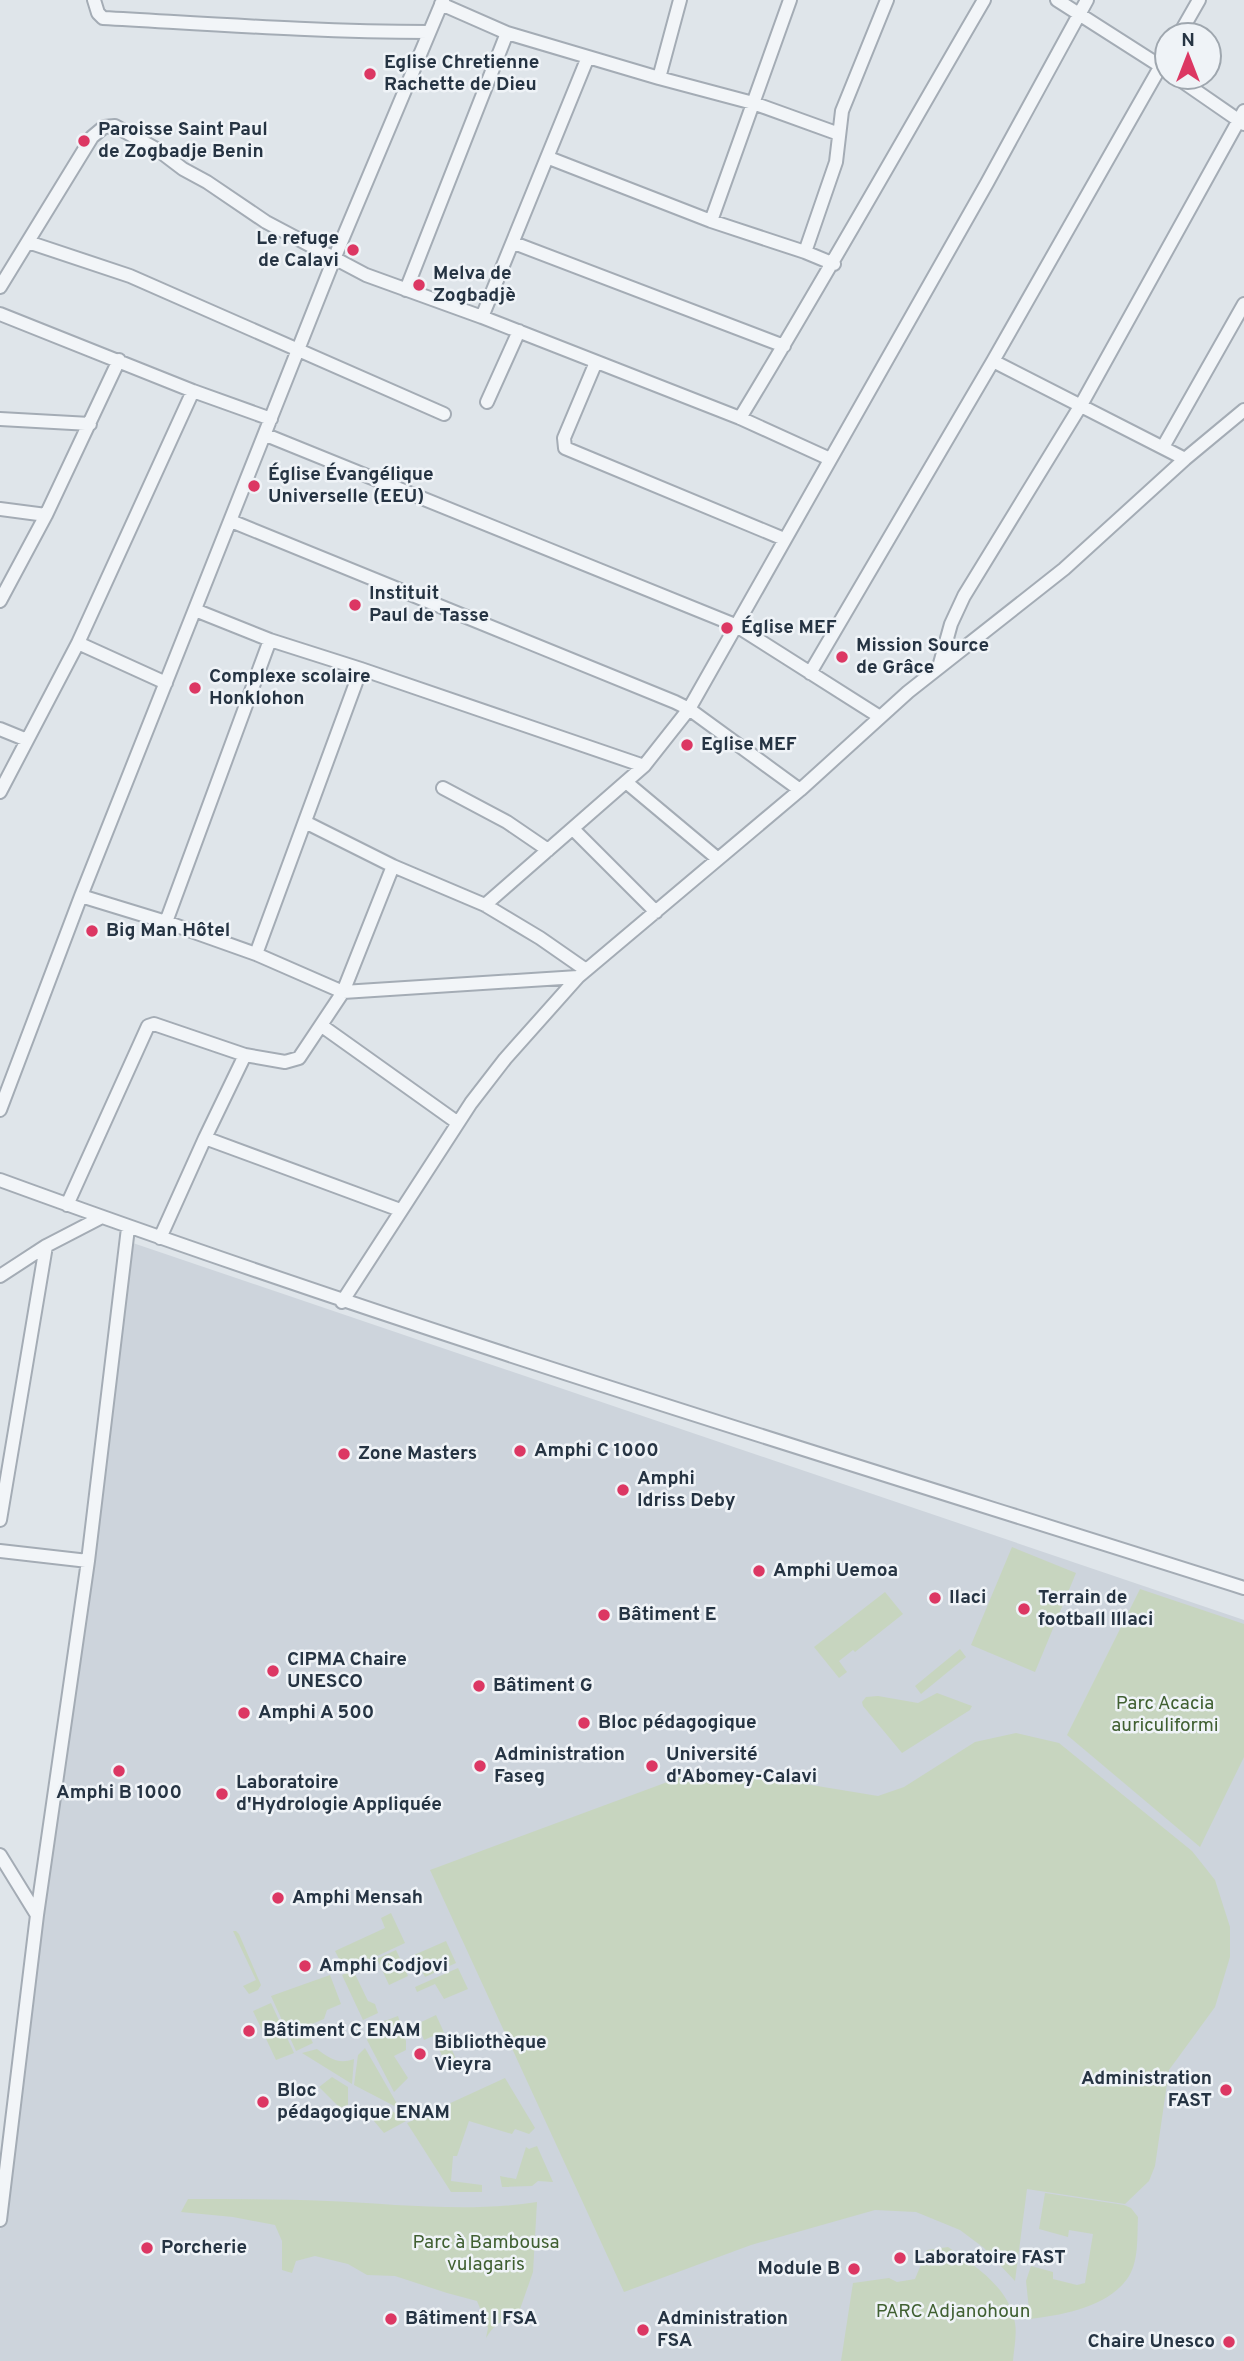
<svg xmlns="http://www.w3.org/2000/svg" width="1244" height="2361" viewBox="0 0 1244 2361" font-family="Overpass,sans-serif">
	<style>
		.built { fill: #cdd4dc }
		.green { fill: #c7d5bf }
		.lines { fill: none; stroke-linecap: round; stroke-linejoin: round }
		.minor-casing { stroke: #a4acb5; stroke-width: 16 }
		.minor { stroke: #f2f5f8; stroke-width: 12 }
		.poi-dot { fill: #dc3763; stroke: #eff3f7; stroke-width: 2.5 }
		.labels { text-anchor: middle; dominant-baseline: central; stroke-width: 5; stroke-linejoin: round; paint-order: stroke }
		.poi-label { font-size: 19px; font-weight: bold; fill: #263443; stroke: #eff3f7; text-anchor: start }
		.park-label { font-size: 19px; fill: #406032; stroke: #eff3f7 }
	</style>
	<rect width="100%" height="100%" fill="#dfe5ea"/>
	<!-- built -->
	<path class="built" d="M 130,1242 L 1244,1620 L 1244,2361 L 0,2361 L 0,2231 L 42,1897 Z"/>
	<!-- green -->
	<path class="green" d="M 1012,1547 L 1076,1573 L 1035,1672 L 971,1645 Z
		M 1140,1589 L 1244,1624 L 1244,1757 L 1200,1847 L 1067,1735 Z
		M 885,1592 L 903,1614 L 855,1652 L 853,1650 L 839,1661 L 847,1672 L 839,1678 L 814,1647 Z
		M 960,1649 L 966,1657 L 921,1694 L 915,1686 Z
		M 937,1693 L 972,1706 L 970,1710 L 902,1753 L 863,1706 L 862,1702 L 866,1697 L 878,1696 L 918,1703 Z
		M 1016,1733 L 1059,1743 L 1192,1851 L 1215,1880 L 1230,1927 L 1230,1957 L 1215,2007 L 1169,2070 L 1155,2166 L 1149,2181 L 1125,2204 L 1027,2189 L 1015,2281 L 984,2248 L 960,2230 L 916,2212 L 875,2210 L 751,2245 L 624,2292 L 430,1870 L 689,1774 L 720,1770 L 878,1796 L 904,1787 L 975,1742 Z
		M 391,1913 L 405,1943 L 345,1971 L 335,1951 L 385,1928 L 381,1918 Z
		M 233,1931 L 236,1931 L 239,1934 L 261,1985 L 258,1990 L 249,1994 L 243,1986 L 256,1980 Z
		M 446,1941 L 456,1963 L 425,1977 L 414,1955 Z
		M 396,1950 L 408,1976 L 389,1985 L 378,1961 L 354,1972 L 368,2001 L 375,2004 L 378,2013 L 363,2020 L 342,1975 Z
		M 458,1968 L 468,1989 L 444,1999 L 435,1984 L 417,1992 L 415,1987 Z
		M 330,1975 L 341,2004 L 327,2010 L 324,2019 L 312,2024 L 309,2035 L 313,2043 L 296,2051 L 271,1996 Z
		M 271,2003 L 294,2053 L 276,2060 L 253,2011 Z
		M 436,2015 L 457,2061 L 441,2070 L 438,2064 L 444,2060 L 433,2036 L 424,2040 L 417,2024 Z
		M 398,2016 L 406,2041 L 406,2050 L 394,2056 L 408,2078 L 394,2092 L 367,2040 L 371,2026 Z
		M 365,2048 L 400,2109 L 354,2085 L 358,2055 Z
		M 317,2049 C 329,2058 338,2065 354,2059 L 352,2084 L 302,2053 Z
		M 332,2077 L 348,2087 L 348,2105 L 340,2108 L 319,2087 Z
		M 505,2078 L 535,2128 L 529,2134 L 515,2129 L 512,2134 L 469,2121 L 457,2156 L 453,2156 L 451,2181 L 482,2185 L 482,2192 L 451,2192 L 407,2123 Z
		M 385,2106 L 406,2121 L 384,2133 L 374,2121 L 374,2113 Z
		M 537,2146 L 553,2182 L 538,2181 L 532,2186 L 502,2187 L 500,2176 L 516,2179 L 526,2147 L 529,2149 Z
		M 1045,2193 L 1124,2205 L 1131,2208 L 1138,2217 C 1137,2235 1139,2260 1129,2276 C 1110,2307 1062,2315 1030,2319 L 1026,2281 L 1031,2266 L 1053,2272 L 1053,2279 L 1077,2285 L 1085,2283 L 1093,2234 L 1069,2230 L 1068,2237 L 1039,2229 Z
		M 188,2199 C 235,2199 282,2199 328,2201 C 398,2204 467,2213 537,2202 L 533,2272 L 519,2312 L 522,2314 L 519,2319 C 502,2317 494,2325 486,2338 L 488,2328 L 477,2301 L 447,2293 L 395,2276 L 367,2275 L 348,2264 L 315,2256 L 296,2261 L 292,2273 L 282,2270 L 282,2241 L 275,2225 L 233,2217 L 181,2212 Z
		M 948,2247 C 974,2265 1010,2288 1015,2323 C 1017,2334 1014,2349 1013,2361 L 841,2361 L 853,2283 L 889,2278 L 897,2282 L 915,2279 L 927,2250 Z"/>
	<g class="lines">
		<!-- minor casing -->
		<g class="minor-casing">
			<path id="minor" d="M 94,0 L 98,13 L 103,18 C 212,24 320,32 429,32
				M 1057,0 L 1165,69
				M 441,4 L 507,33 L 659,78 L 753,103 L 839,134
				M 1179,35 L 1199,0
				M 1176,77 L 1244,124
				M 659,78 L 680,0
				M 549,158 L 711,221 L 805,252 L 834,264
				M 711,221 L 790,0
				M 28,242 L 130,276 L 444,414
				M 514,243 L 784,346
				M 805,252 L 836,162 L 842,111 L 887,0
				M 0,287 L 92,137 L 104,127 L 115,126 L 158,150 L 183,169 L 207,182 L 266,222 L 366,275 L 482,317 L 740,418 L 830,459
				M 406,290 L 507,33
				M 0,314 L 193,391 L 271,419
				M 482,317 L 588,57
				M 993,361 L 1185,459
				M 596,362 L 564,438 L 565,448 L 784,539
				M 487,402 L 519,331
				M 740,418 C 824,280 903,139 984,0
				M 0,419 L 90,424
				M 266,435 L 735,625 L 880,717
				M 1163,447 L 1244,304
				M 0,509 L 46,515
				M 231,521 L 675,702 L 689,709 L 800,790
				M 0,601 L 46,515 L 119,360
				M 195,610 L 270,640 L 361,669 L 644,766
				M 78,643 L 166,683
				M 939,667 L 951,624 L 964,596 L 1081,405 L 1244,111
				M 810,673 L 993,361 L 1167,55
				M 0,729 L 27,740
				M 626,782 L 718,859
				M 443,788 L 507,822 L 548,850
				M 0,792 L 78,643 L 193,391
				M 305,822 L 393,866 L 485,905 L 540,938 L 586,970
				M 573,829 L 656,912
				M 81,896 L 166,922 L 256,954 L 343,992 L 578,977
				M 485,905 L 644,766 L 689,709 L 987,183 L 1087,0
				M 166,922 L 270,640
				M 256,954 L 361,669
				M 322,1026 L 458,1123
				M 0,1110 L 81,896 L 334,259 L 443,0
				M 205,1138 L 400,1210
				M 0,1180 C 410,1330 828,1456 1244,1588
				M 67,1205 L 148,1026 L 154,1024 L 245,1055 L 285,1062 L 299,1058 L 343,992 L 393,866
				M 160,1238 L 205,1138 L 245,1055
				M 0,1276 L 46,1246 L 100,1218
				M 342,1302 L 471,1103 L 505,1059 L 578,977 L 800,790 L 908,692 L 1064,569 L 1185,459 L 1244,410
				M 0,1520 L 46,1246
				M 0,1551 L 88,1561
				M 0,1855 L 37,1915
				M 0,2220 L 37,1915 L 88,1561 L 128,1228"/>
		</g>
		<!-- minor -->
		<use href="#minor" class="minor"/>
	</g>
	<!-- markers -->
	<g class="poi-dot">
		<circle cx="370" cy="74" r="7"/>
		<circle cx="84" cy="141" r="7"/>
		<circle cx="353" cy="250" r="7"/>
		<circle cx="419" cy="285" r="7"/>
		<circle cx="254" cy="486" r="7"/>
		<circle cx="355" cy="605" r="7"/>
		<circle cx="727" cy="628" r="7"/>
		<circle cx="842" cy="657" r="7"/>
		<circle cx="195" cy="688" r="7"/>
		<circle cx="687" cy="745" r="7"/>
		<circle cx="92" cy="931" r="7"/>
		<circle cx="520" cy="1451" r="7"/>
		<circle cx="344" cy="1454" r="7"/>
		<circle cx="623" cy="1490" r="7"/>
		<circle cx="759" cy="1571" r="7"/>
		<circle cx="935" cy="1598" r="7"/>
		<circle cx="1024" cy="1609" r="7"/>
		<circle cx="604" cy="1615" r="7"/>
		<circle cx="273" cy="1671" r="7"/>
		<circle cx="479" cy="1686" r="7"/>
		<circle cx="244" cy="1713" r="7"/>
		<circle cx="584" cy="1723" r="7"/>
		<circle cx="480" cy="1766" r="7"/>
		<circle cx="652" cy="1766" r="7"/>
		<circle cx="119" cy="1771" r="7"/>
		<circle cx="222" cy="1794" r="7"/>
		<circle cx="278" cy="1898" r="7"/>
		<circle cx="305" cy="1966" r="7"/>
		<circle cx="249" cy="2031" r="7"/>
		<circle cx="420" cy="2054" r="7"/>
		<circle cx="1226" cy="2090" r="7"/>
		<circle cx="263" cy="2102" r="7"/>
		<circle cx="147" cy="2248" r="7"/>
		<circle cx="900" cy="2258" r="7"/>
		<circle cx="854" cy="2269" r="7"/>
		<circle cx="391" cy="2319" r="7"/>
		<circle cx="643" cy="2330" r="7"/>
		<circle cx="1229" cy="2342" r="7"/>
	</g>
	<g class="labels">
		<!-- poi labels -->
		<g class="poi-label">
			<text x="384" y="63">Eglise Chretienne<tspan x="384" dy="22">Rachette de Dieu</tspan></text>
			<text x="98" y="130">Paroisse Saint Paul<tspan x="98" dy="22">de Zogbadje Benin</tspan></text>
			<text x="339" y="239" text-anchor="end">Le refuge<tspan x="339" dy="22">de Calavi</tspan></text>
			<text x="433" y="274">Melva de<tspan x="433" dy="22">Zogbadjè</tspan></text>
			<text x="268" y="475">Église Évangélique<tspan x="268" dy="22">Universelle (EEU)</tspan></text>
			<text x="369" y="594">Instituit<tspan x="369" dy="22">Paul de Tasse</tspan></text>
			<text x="741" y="628">Église MEF</text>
			<text x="856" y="646">Mission Source<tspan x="856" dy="22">de Grâce</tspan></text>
			<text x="209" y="677">Complexe scolaire<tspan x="209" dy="22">Honklohon</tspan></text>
			<text x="701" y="745">Eglise MEF</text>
			<text x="106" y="931">Big Man Hôtel</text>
			<text x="534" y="1451">Amphi C 1000</text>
			<text x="358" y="1454">Zone Masters</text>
			<text x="637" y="1479">Amphi<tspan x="637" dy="22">Idriss Deby</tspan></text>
			<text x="773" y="1571">Amphi Uemoa</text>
			<text x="949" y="1598">Ilaci</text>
			<text x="1038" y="1598">Terrain de<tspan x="1038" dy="22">football Illaci</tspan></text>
			<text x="618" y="1615">Bâtiment E</text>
			<text x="287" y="1660">CIPMA Chaire<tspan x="287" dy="22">UNESCO</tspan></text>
			<text x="493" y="1686">Bâtiment G</text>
			<text x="258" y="1713">Amphi A 500</text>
			<text x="598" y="1723">Bloc pédagogique</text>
			<text x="494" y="1755">Administration<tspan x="494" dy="22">Faseg</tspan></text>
			<text x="666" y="1755">Université<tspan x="666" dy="22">d'Abomey-Calavi</tspan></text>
			<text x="236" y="1783">Laboratoire<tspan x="236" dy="22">d'Hydrologie Appliquée</tspan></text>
			<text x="119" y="1793" text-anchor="middle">Amphi B 1000</text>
			<text x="292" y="1898">Amphi Mensah</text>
			<text x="319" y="1966">Amphi Codjovi</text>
			<text x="263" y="2031">Bâtiment C ENAM</text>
			<text x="434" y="2043">Bibliothèque<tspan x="434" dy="22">Vieyra</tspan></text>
			<text x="1212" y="2079" text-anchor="end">Administration<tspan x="1212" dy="22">FAST</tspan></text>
			<text x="277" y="2091">Bloc<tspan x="277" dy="22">pédagogique ENAM</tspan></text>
			<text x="161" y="2248">Porcherie</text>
			<text x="914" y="2258">Laboratoire FAST</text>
			<text x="840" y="2269" text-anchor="end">Module B</text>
			<text x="405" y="2319">Bâtiment I FSA</text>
			<text x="657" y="2319">Administration<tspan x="657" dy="22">FSA</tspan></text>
			<text x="1215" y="2342" text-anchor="end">Chaire Unesco</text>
		</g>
		<!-- park labels -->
		<g class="park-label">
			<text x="1165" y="1704">Parc Acacia<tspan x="1165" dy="22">auriculiformi</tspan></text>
			<text x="486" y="2243">Parc à Bambousa<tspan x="486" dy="22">vulagaris</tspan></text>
			<text x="953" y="2312">PARC Adjanohoun</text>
		</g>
	</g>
	<!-- north arrow -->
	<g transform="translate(1188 56)"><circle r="33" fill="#eff3f7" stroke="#9fa7af" stroke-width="2"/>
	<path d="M0-5L12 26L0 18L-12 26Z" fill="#dc3763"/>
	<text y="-10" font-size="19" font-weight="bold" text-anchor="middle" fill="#263443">N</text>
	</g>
</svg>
